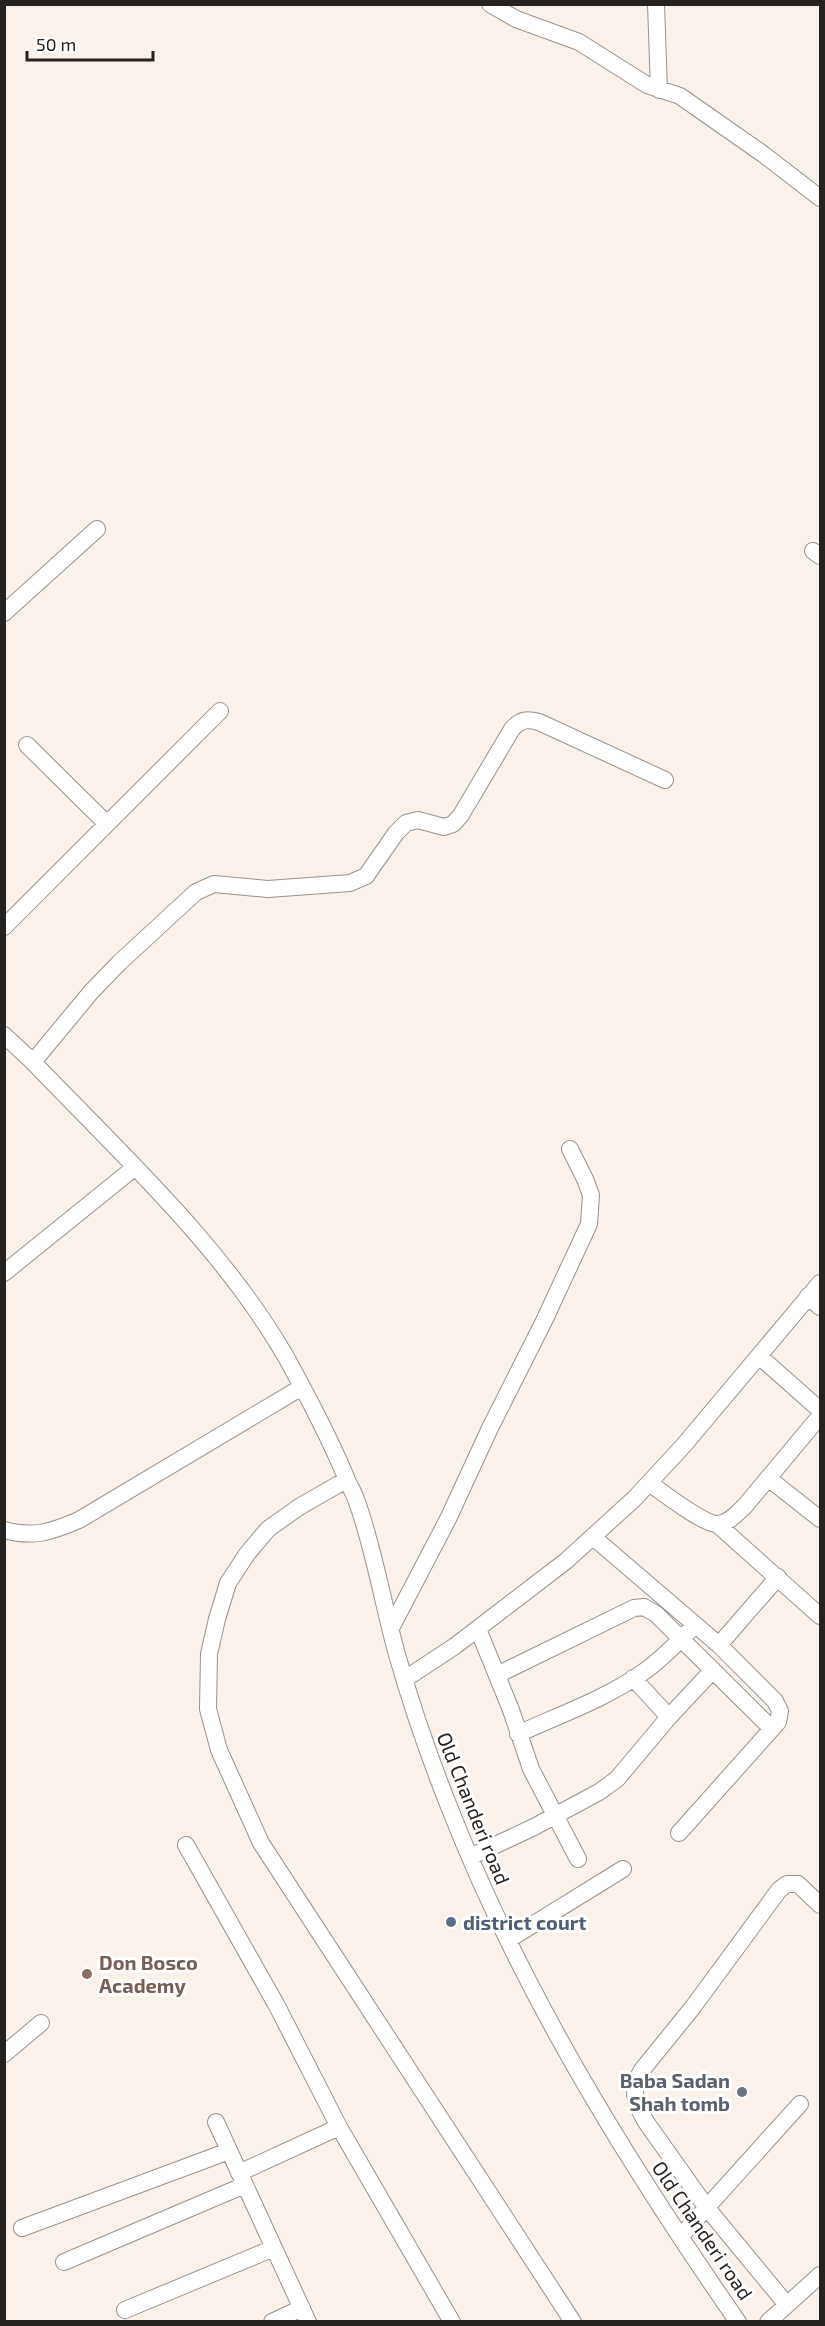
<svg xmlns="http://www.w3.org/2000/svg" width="825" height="2326" viewBox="0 0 825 2326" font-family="'Exo 2',sans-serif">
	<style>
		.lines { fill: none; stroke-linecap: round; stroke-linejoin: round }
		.minor-casing { stroke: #9a918b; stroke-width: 18 }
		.minor { stroke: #fff; stroke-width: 16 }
		.service-dot { fill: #5c6f8a; stroke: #fff; stroke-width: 2 }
		.education-dot { fill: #8d6e63; stroke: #fff; stroke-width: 2 }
		.worship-dot { fill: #6b7280; stroke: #fff; stroke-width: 2 }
		.labels { text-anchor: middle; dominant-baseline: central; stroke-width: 6; stroke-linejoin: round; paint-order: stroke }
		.street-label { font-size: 20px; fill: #262220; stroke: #fff }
		.service-label { font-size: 20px; font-weight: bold; fill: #4e5e75; stroke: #fff; text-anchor: start }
		.education-label { font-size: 20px; font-weight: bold; fill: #785e54; stroke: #fff; text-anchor: start }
		.worship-label { font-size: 20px; font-weight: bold; fill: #5b616d; stroke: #fff; text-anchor: end }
	</style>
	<rect width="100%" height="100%" fill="#fbf1eb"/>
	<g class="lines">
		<!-- minor casing -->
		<g class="minor-casing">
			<path id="minor" d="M 490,4 L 516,19 L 579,42 L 647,85 L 680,96 L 763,154 L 820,198
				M 656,4 L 659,90
				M 813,551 L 820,556
				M 4,613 L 97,529
				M 27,745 L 107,824
				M 4,927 L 220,711
				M 4,1035 L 33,1062 C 121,1154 222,1246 286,1357 C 307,1395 328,1435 345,1475 C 348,1484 354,1492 357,1502 C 375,1552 383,1606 398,1658 C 412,1707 429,1756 448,1804 C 520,1989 625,2159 738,2322
				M 33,1062 L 91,992 L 119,963 L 196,892 L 214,884 L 268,889 L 350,883 L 366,876 L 396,833 L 406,823 L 418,820 L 444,827 L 453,824 L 461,815 L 512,729 C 521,719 527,719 539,722 L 665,780
				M 4,1273 L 134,1168
				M 808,1296 L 820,1307
				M 759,1356 L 820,1410
				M 768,1478 L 820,1519
				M 346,1480 L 299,1507 L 268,1529 L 247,1554 L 228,1583 L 217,1619 L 209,1654 L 208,1709 L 219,1750 L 261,1843 L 573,2322
				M 649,1483 C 662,1492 703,1524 717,1524 C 728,1524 736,1514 744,1507 L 820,1416
				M 717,1524 L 820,1616
				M 4,1530 C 34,1538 51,1532 79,1520 L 302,1387
				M 593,1537 L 719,1645 L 775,1701 L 780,1711 L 778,1722 L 679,1833
				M 391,1628 L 448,1519 L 490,1428 L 544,1321 L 589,1224 L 591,1195 L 585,1179 L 570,1149
				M 478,1629 L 511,1710 L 531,1769 L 578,1859
				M 719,1645 L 778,1577
				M 497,1675 L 634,1608 L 644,1607 L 656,1614 L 772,1729
				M 633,1678 L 669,1717
				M 405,1679 L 455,1646 L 566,1561 L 634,1499 L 684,1445 L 820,1283
				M 518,1734 C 559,1715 605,1699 642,1673 C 660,1661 675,1645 690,1630
				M 186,1845 L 277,2006 L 339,2127 L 452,2322
				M 470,1857 L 534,1827 L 599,1792 L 617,1779 L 669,1717 L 713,1670
				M 508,1940 L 623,1869
				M 4,2054 L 41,2023
				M 216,2122 L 308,2322
				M 239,2173 L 339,2127
				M 22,2228 L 229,2151
				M 681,2236 L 800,2104
				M 64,2262 L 245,2185
				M 787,2305 L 707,2208 L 646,2122 C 635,2104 630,2089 642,2070 L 693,2007 L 779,1890 L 787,1884 L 798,1884 L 820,1905
				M 125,2310 L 274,2248
				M 272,2322 L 302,2308
				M 768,2322 L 820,2275"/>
		</g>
		<!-- minor -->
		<use href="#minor" class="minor"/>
	</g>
	<!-- markers -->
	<circle class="service-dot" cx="451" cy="1922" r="6"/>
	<circle class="education-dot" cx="87" cy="1974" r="6"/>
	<circle class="worship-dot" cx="742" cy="2092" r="6"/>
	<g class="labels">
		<!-- street labels -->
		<g class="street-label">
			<text transform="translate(474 1808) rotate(68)">Old Chanderi road</text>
			<text transform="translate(703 2230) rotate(56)">Old Chanderi road</text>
		</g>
		<!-- service labels -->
		<g class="service-label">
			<text x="463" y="1922">district court</text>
		</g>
		<!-- education labels -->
		<g class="education-label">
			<text x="99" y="1962">Don Bosco<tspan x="99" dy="23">Academy</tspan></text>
		</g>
		<!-- worship labels -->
		<g class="worship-label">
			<text x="730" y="2080">Baba Sadan<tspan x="730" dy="23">Shah tomb</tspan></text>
		</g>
	</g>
	<!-- border -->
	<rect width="825" height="2326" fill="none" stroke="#262220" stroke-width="12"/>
	<!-- scale -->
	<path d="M27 51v9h126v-9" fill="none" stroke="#262220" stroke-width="3"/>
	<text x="36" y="51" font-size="18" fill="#262220" stroke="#ffffff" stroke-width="4.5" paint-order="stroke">50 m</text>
</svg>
